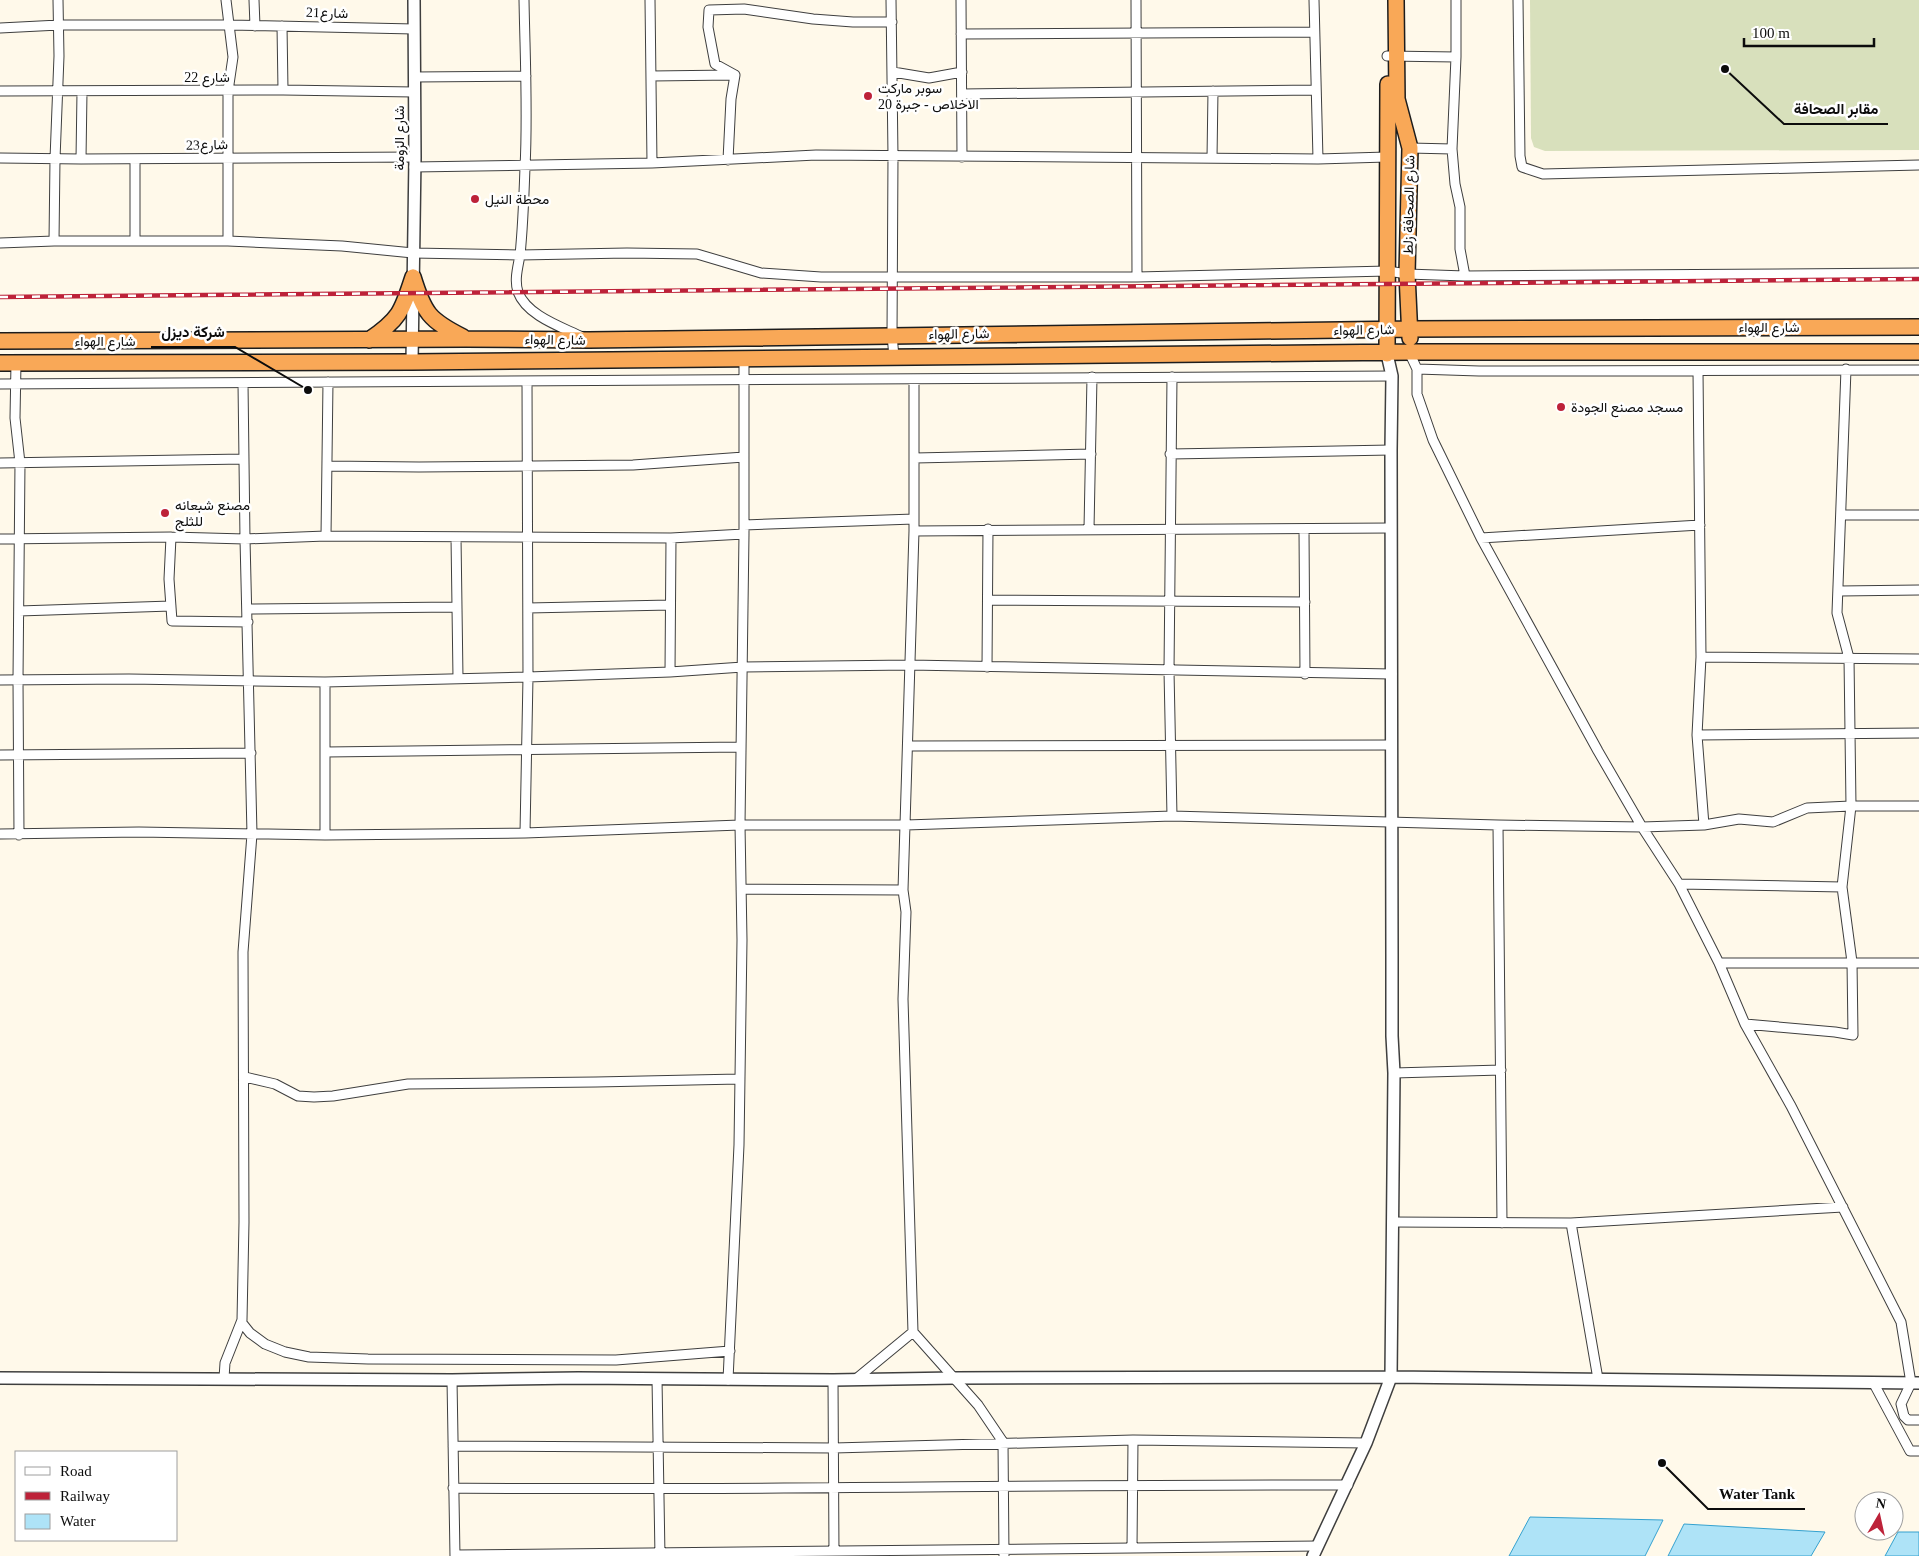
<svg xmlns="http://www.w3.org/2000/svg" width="1919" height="1556" viewBox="0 0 1919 1556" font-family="'Times New Roman',Vazirmatn,serif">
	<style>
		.cemetery { fill: #d8e0bc }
		.water { fill: #aee3f7; stroke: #34a1cf }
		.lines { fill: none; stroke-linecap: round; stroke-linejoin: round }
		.minor-casing { stroke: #3f3f3f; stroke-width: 11 }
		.tertiary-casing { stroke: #3f3f3f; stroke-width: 14 }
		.trunk-casing { stroke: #1d1d1d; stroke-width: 18 }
		.minor { stroke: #fff; stroke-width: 9 }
		.tertiary { stroke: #fff; stroke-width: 11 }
		.trunk { stroke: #f9a857; stroke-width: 15 }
		.rail-casing { stroke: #bd2239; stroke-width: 4.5 }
		.rail { stroke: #fff; stroke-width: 2.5; stroke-dasharray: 8; stroke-linecap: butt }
		.poi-dot { fill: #bd2239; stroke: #fff; stroke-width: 2 }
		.labels { text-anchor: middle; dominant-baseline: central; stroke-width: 5; stroke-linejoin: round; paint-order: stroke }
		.street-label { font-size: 14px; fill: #0c0c0c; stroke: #fff }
		.poi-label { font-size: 14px; fill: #0c0c0c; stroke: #fff; text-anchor: start }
		.leader { fill: none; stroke: #0c0c0c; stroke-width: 2 }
		.callout-dot { fill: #0c0c0c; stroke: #fff; stroke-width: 2 }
		.callout-label { font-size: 15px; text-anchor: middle; font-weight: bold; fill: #0c0c0c; stroke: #fff; stroke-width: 5; stroke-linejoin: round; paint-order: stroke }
	</style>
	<rect width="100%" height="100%" fill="#fff9ea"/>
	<!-- cemetery -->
	<path class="cemetery" d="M 1530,0 L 1919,0 L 1919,150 L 1545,151 L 1534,147 L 1531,138 Z"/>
	<!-- water -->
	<path class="water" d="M 1530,1517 L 1663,1520 L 1645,1556 L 1509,1556 Z
		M 1684,1524 L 1825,1532 L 1811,1556 L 1668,1556 Z
		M 1898,1532 L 1919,1532 L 1919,1556 L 1885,1556 Z"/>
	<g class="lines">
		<!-- minor casing -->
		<g class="minor-casing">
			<path id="minor" d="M 226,0 L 233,57 L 228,91 L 228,241
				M 254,0 L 255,26
				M 524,0 C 525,56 528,112 525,167 C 524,196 523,226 520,255 C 518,267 514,280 518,292 C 527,316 562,327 582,337
				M 650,0 L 652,163
				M 891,0 L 893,156 L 892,335 L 894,357
				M 961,0 L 962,157
				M 1136,0 L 1137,277
				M 1314,0 L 1318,159
				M 1456,0 L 1456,57 L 1452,149 L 1455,184 L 1460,207 L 1460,249 L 1465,276
				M 1518,0 L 1520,156 L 1522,167 L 1543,174 L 1919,165
				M 282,26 L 283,90
				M 0,28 L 59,25 L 228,25 L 414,29
				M 961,34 L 1314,32
				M 1387,56 L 1456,57
				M 893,72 L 929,78 L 962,72
				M 735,75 L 715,64 L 708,27 L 709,10 L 744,9 L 813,19 L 853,22 L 892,22
				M 651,76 L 733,75
				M 414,77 L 526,76
				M 0,91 L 283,90 L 414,92
				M 962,94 L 1316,90
				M 1410,148 L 1452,149
				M 0,158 L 81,159 L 415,157
				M 1212,158 L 1213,91
				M 81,159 L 82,92
				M 135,159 L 135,241
				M 728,160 L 731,99 L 735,75
				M 414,167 L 652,163 L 816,155 L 1318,159 L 1387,157
				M 54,241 L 55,159 L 59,56 L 58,0
				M 0,243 L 54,241 L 228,241 L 342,246 L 413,253 L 520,255 L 627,253 L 697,254 L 761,273 L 821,277 L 1137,277 L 1388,271 L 1407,274 L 1465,276 L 1919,273
				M 1409,352 L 1417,369 L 1417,394 L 1433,440 L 1481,538 L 1598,751 L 1642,827 L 1679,884 L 1719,963 L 1745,1024 L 1791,1106 L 1901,1322 L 1911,1383 L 1901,1404 L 1904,1416 L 1908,1420 L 1919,1420
				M 16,363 L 15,418 L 20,463 L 18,680 L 19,835
				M 1417,369 L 1479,371 L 1919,370
				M 1698,371 L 1701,657 L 1697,735 L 1704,825
				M 1172,377 L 1169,671 L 1172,816
				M 914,379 L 914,531 L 903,890 L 906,912 L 903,999 L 913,1332 L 978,1405 L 1003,1442 L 1004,1556
				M 0,384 L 1392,376
				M 1170,454 L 1391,450
				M 915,458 L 1091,454
				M 0,463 L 244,459
				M 327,466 L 419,467 L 633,465 L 744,457
				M 1841,515 L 1919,515
				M 744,525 L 914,519
				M 1089,529 L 1092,377
				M 1304,530 L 1305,674
				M 914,531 L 1391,528
				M 326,536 L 328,382
				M 171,537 L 169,579 L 172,621 L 248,622
				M 456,537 L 458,678
				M 1481,538 L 1700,525
				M 0,539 L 171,537 L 245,539 L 326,536 L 671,538 L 744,534
				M 1840,591 L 1919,590
				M 988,600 L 1305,602
				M 528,608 L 670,605
				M 248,609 L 457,607
				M 19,611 L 171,606
				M 1701,657 L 1919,659
				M 987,667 L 988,529
				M 670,672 L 671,538
				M 0,680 L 129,679 L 325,682 L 528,677 L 670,672 L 743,667 L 910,665 L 1392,674
				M 325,682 L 325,835
				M 1697,735 L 1919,733
				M 909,746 L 1392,745
				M 326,752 L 741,747
				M 0,755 L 251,753
				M 1498,825 L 1502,1223
				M 525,833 L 528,677 L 527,381
				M 0,834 L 139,832 L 325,835 L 525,833 L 740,825 L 906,825 L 1172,816 L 1498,825 L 1642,827 L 1704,825 L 1739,819 L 1773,822 L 1807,808 L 1851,806 L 1919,806
				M 1679,884 L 1842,887
				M 741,889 L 903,890
				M 1719,963 L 1919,963
				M 1745,1024 L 1835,1032 L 1853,1035 L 1852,962 L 1842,887 L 1851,806 L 1849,658 L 1837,613 L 1846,369
				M 1394,1073 L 1501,1070
				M 245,1077 L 275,1084 L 298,1096 L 314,1097 L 333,1096 L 408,1084 L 596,1082 L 739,1079
				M 1392,1222 L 1571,1223 L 1843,1207
				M 1571,1223 L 1598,1379
				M 242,1323 L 250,1333 L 265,1344 L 285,1352 L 309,1357 L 368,1359 L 616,1360 L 730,1351
				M 224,1378 L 225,1363 L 242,1320 L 244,1222 L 243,952 L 252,834 L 245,539 L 243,383
				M 657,1379 L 660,1556
				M 856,1379 L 913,1332
				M 452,1380 L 455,1556
				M 728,1380 L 739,1145 L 742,940 L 740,825 L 744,534 L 744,358
				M 833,1380 L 834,1555
				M 1873,1382 L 1910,1451 L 1919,1451
				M 453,1446 L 834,1448 L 1133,1440 L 1366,1443
				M 453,1488 C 751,1491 1049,1484 1348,1485
				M 1132,1548 L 1133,1440
				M 455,1555 L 1318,1546"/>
		</g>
		<!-- tertiary casing -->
		<g class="tertiary-casing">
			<path id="tertiary" d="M 412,362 L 415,157 L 414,0
				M 0,1378 L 452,1380 L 578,1378 L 833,1380 L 955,1378 L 1391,1377 L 1919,1383
				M 1313,1556 L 1366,1443 L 1391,1377 L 1394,1073 L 1392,1036 L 1392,954 L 1391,450 L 1392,376 L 1387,354"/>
		</g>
		<!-- trunk casing -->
		<g class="trunk-casing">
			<path id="trunk" d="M 1396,0 L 1397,99 L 1410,148 L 1407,274 L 1410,338
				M 413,277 C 424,313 429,320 463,337
				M 369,340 C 400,319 402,311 413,277
				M 0,341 L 466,339 L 589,340 L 1410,329 L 1919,327
				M 1387,354 L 1388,84
				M 0,363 L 412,362 L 1409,352 L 1919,352"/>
		</g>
		<!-- minor -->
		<use href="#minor" class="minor"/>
		<!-- tertiary -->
		<use href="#tertiary" class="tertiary"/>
		<!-- trunk -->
		<use href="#trunk" class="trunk"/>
		<!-- rail casing -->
		<g class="rail-casing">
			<path id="rail" d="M 0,297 L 1919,279"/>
		</g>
		<!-- rail -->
		<use href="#rail" class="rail"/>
	</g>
	<!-- markers -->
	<g class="poi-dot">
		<circle cx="868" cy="96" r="5"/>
		<circle cx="475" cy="199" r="5"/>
		<circle cx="1561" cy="407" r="5"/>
		<circle cx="165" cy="513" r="5"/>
	</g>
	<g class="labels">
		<!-- street labels -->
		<g class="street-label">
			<text transform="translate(327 13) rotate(2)">شارع21</text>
			<text x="207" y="77">شارع 22</text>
			<text transform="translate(399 138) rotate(-90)">شارع الزومة</text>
			<text transform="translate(207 145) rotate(-1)">شارع23</text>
			<text transform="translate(1409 205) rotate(-89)">شارع الصحافة زلط</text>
			<text x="1769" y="327">شارع الهواء</text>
			<text transform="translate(1364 330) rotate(-1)">شارع الهواء</text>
			<text transform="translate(959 334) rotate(-1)">شارع الهواء</text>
			<text transform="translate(555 340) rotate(1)">شارع الهواء</text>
			<text x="105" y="341">شارع الهواء</text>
		</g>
		<!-- poi labels -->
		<g class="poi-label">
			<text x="878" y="88">سوبر ماركت<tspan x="878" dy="16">الاخلاص - جبرة 20</tspan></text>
			<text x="485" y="199">محطة النيل</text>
			<text x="1571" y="407">مسجد مصنع الجودة</text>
			<text x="175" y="505">مصنع شبعانه<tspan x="175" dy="16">للثلج</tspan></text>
		</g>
	</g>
	<!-- callouts -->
	<path class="leader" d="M1725 69L1784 124H1888M308 390L235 347H151M1662 1463L1708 1509H1805"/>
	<g class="callout-dot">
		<circle cx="1725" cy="69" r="5"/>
		<circle cx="308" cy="390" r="5"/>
		<circle cx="1662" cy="1463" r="5"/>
	</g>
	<g class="callout-label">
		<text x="1836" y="114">مقابر الصحافة</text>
		<text x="193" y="337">شركة ديزل</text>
		<text x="1757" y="1499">Water Tank</text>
	</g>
	<!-- legend -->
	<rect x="15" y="1451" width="162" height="90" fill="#ffffff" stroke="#9e9e9e"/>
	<rect x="25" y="1467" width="25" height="8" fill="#ffffff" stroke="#9e9e9e"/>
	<text x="60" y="1476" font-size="15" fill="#0c0c0c">Road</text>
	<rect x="25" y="1492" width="25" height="8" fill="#bd2239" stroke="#9e9e9e"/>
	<text x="60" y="1501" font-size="15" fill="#0c0c0c">Railway</text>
	<rect x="25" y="1514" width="25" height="15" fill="#aee3f7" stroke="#9e9e9e"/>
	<text x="60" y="1526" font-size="15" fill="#0c0c0c">Water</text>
	<!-- north arrow -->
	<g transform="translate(1879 1516) rotate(9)"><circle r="24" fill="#ffffff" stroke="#9e9e9e"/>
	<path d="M0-4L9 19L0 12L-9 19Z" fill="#bd2239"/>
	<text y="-8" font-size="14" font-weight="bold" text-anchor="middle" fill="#0c0c0c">N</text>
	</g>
	<!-- scale -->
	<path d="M1744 38v8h130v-8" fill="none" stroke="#0c0c0c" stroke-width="2.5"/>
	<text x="1752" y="38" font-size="15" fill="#0c0c0c" stroke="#ffffff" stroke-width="4" paint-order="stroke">100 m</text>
</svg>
